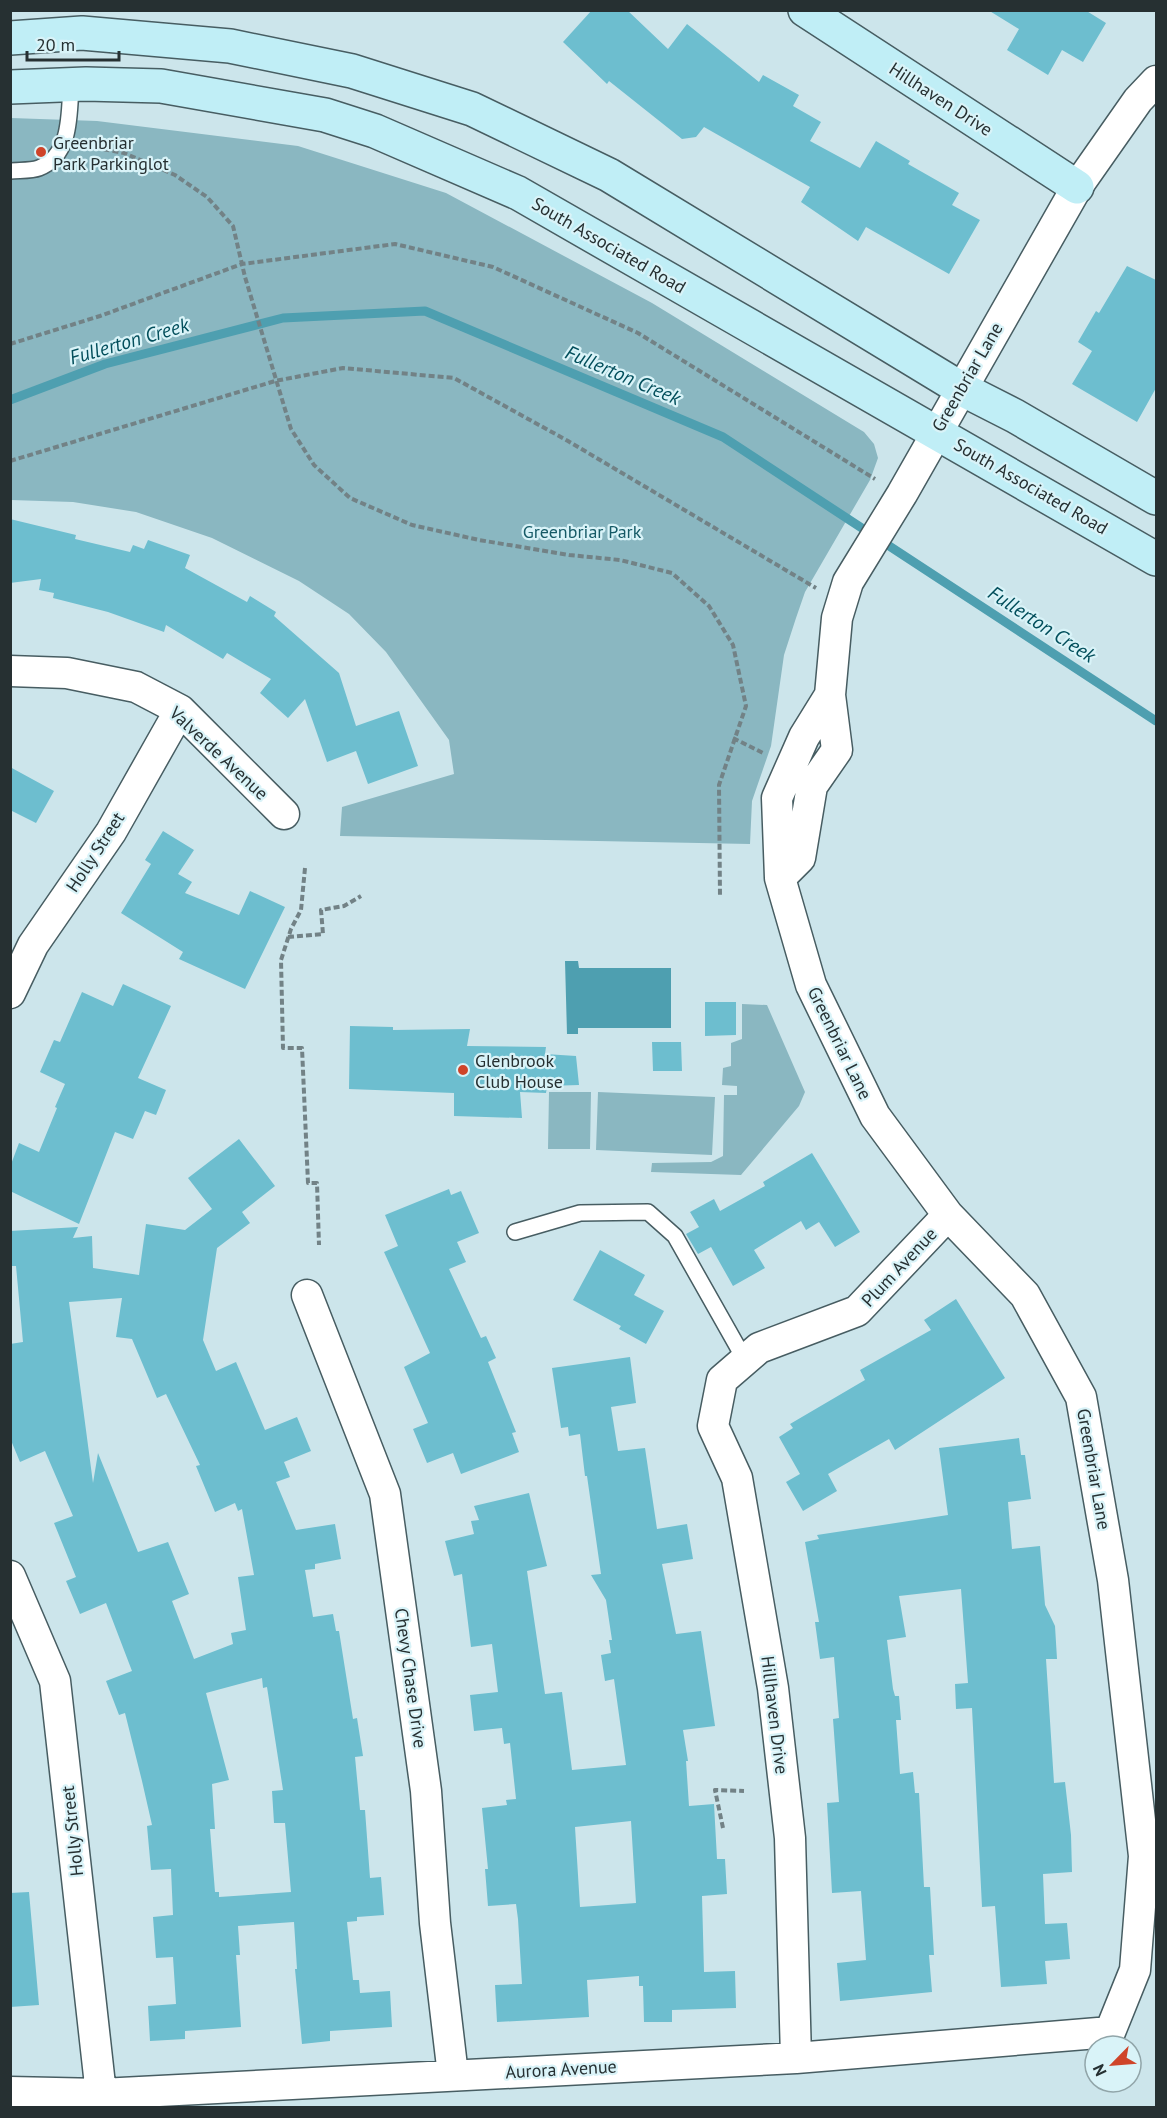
<svg xmlns="http://www.w3.org/2000/svg" width="1167" height="2118" viewBox="0 0 1167 2118" font-family="'PT Sans',sans-serif">
	<style>
		.green { fill: #8ab7c1 }
		.water { fill: #4e9fb0 }
		.lines { fill: none; stroke-linecap: round; stroke-linejoin: round }
		.stream { stroke: #4e9fb0; stroke-width: 9 }
		.building { fill: #6dbecf; fill-rule: evenodd }
		.lane-casing { stroke: #475d62; stroke-width: 18 }
		.street-casing { stroke: #475d62; stroke-width: 33 }
		.secondary-casing { stroke: #475d62; stroke-width: 36 }
		.path { stroke: #728286; stroke-width: 4; stroke-dasharray: 6 3; stroke-linecap: butt }
		.lane { stroke: #fff; stroke-width: 15 }
		.street { stroke: #fff; stroke-width: 30 }
		.secondary { stroke: #c0eef6; stroke-width: 33 }
		.poi-dot { fill: #cf4429; stroke: #d9f3f8; stroke-width: 2 }
		.labels { text-anchor: middle; dominant-baseline: central; stroke-width: 4.5; stroke-linejoin: round; paint-order: stroke }
		.street-label { font-size: 18px; fill: #263032; stroke: #d9f3f8 }
		.poi-label { font-size: 18px; fill: #263032; stroke: #d9f3f8; text-anchor: start }
		.park-label { font-size: 18px; fill: #165a66; stroke: #d9f3f8 }
		.water-label { font-size: 20px; font-style: italic; fill: #024e5b; stroke: #d9f3f8 }
	</style>
	<rect width="100%" height="100%" fill="#cce5eb"/>
	<!-- green -->
	<path class="green" d="M 11,118 L 97,121 L 298,146 L 446,193 L 652,303 L 864,432 L 874,444 L 878,458 L 870,480 L 805,592 L 796,618 L 784,655 L 771,746 L 752,801 L 750,844 L 340,836 L 342,807 L 454,774 L 449,740 L 386,652 L 349,614 L 299,581 L 212,538 L 136,512 L 73,502 L 11,500 Z
		M 742,1004 L 767,1005 L 805,1092 L 799,1106 L 741,1175 L 651,1172 L 652,1163 L 711,1162 L 723,1156 L 724,1095 L 737,1095 L 737,1086 L 722,1085 L 723,1068 L 731,1066 L 731,1043 L 742,1039 Z
		M 549,1092 L 591,1092 L 590,1149 L 548,1149 Z
		M 598,1092 L 715,1097 L 712,1155 L 596,1150 Z"/>
	<!-- water -->
	<path class="water" d="M 565,961 L 578,961 L 579,968 L 671,968 L 671,1028 L 578,1028 L 578,1034 L 567,1034 Z"/>
	<g class="lines">
		<!-- stream -->
		<path class="stream" d="M 10,400 L 105,364 L 283,318 L 425,311 L 723,437 L 1156,721"/>
	</g>
	<!-- building -->
	<path class="building" d="M 592,10 L 627,10 L 668,49 L 687,24 L 759,82 L 763,75 L 799,95 L 793,106 L 821,122 L 810,141 L 860,168 L 876,141 L 910,161 L 908,164 L 959,193 L 952,205 L 980,220 L 949,274 L 866,227 L 858,241 L 801,202 L 810,187 L 704,127 L 696,137 L 682,139 L 609,81 L 607,84 L 563,42 Z
		M 988,10 L 1085,10 L 1106,23 L 1083,62 L 1062,50 L 1048,75 L 1007,50 L 1019,29 Z
		M 1127,266 L 1156,280 L 1156,388 L 1137,422 L 1072,384 L 1092,351 L 1078,342 L 1096,311 L 1099,313 Z
		M 10,519 L 76,535 L 75,539 L 130,552 L 133,545 L 144,549 L 148,540 L 190,555 L 185,568 L 247,602 L 250,596 L 276,612 L 274,616 L 339,673 L 356,726 L 399,711 L 418,766 L 368,784 L 356,751 L 327,762 L 305,699 L 288,718 L 260,693 L 271,679 L 227,653 L 223,659 L 166,625 L 164,632 L 108,612 L 53,598 L 54,593 L 39,590 L 41,579 L 10,583 Z
		M 10,767 L 54,791 L 36,823 L 10,810 Z
		M 163,831 L 194,850 L 178,874 L 192,882 L 185,893 L 239,915 L 250,891 L 285,907 L 245,989 L 179,959 L 183,952 L 121,913 L 151,864 L 145,860 Z
		M 123,984 L 171,1006 L 138,1078 L 166,1090 L 156,1115 L 145,1111 L 133,1139 L 115,1132 L 79,1224 L 10,1191 L 10,1167 L 19,1143 L 39,1152 L 57,1108 L 55,1107 L 65,1084 L 40,1072 L 54,1040 L 60,1042 L 82,992 L 113,1006 Z
		M 705,1002 L 736,1002 L 736,1035 L 705,1036 Z
		M 350,1026 L 393,1027 L 393,1030 L 470,1029 L 467,1046 L 546,1047 L 545,1054 L 576,1056 L 579,1085 L 547,1086 L 546,1093 L 520,1092 L 522,1118 L 454,1116 L 454,1093 L 349,1089 Z
		M 652,1042 L 681,1042 L 682,1071 L 653,1071 Z
		M 239,1139 L 275,1186 L 242,1212 L 250,1223 L 217,1248 L 203,1340 L 216,1371 L 236,1362 L 265,1430 L 297,1417 L 311,1451 L 284,1462 L 290,1477 L 276,1482 L 296,1530 L 335,1524 L 341,1559 L 315,1564 L 315,1569 L 305,1570 L 313,1617 L 333,1614 L 336,1631 L 339,1631 L 353,1719 L 357,1718 L 363,1756 L 355,1757 L 360,1810 L 365,1810 L 370,1878 L 381,1877 L 384,1915 L 357,1917 L 357,1921 L 347,1922 L 353,1980 L 359,1980 L 360,1993 L 390,1991 L 392,2027 L 330,2031 L 330,2041 L 302,2044 L 295,1969 L 297,1969 L 294,1922 L 238,1926 L 240,1955 L 236,1955 L 241,2027 L 185,2031 L 185,2039 L 150,2041 L 148,2006 L 176,2004 L 173,1957 L 156,1958 L 153,1917 L 173,1915 L 171,1869 L 151,1870 L 147,1826 L 152,1825 L 142,1781 L 125,1713 L 119,1715 L 106,1681 L 132,1671 L 106,1603 L 80,1614 L 66,1581 L 76,1577 L 54,1523 L 73,1516 L 45,1451 L 20,1462 L 10,1438 L 10,1344 L 23,1342 L 16,1266 L 10,1266 L 10,1231 L 78,1227 L 73,1238 L 92,1236 L 93,1268 L 139,1275 L 146,1224 L 185,1230 L 212,1209 L 188,1178 ZM 122,1298 L 116,1337 L 132,1339 L 157,1398 L 166,1394 L 200,1465 L 196,1466 L 215,1512 L 235,1503 L 238,1511 L 242,1509 L 254,1575 L 238,1577 L 246,1630 L 231,1633 L 233,1644 L 194,1659 L 172,1601 L 189,1594 L 168,1542 L 138,1552 L 98,1453 L 93,1483 L 69,1302 ZM 262,1678 L 263,1688 L 267,1687 L 283,1790 L 272,1791 L 274,1823 L 285,1823 L 291,1892 L 219,1897 L 219,1892 L 215,1892 L 210,1829 L 215,1829 L 212,1784 L 229,1780 L 206,1693 Z
		M 812,1153 L 860,1232 L 835,1247 L 819,1222 L 806,1230 L 801,1221 L 754,1250 L 765,1268 L 733,1286 L 711,1247 L 698,1254 L 686,1234 L 699,1227 L 690,1212 L 714,1199 L 720,1211 L 765,1186 L 763,1182 Z
		M 449,1189 L 451,1195 L 461,1191 L 479,1233 L 457,1242 L 466,1262 L 449,1269 L 481,1338 L 486,1336 L 496,1358 L 488,1362 L 516,1432 L 512,1433 L 519,1452 L 461,1474 L 453,1453 L 427,1463 L 413,1429 L 428,1423 L 404,1367 L 430,1353 L 384,1252 L 398,1246 L 385,1215 Z
		M 600,1250 L 645,1275 L 634,1295 L 664,1311 L 646,1344 L 619,1329 L 621,1326 L 573,1300 Z
		M 956,1299 L 1005,1378 L 895,1450 L 889,1439 L 828,1474 L 837,1491 L 803,1511 L 786,1482 L 800,1474 L 779,1437 L 793,1428 L 790,1424 L 865,1380 L 860,1370 L 931,1330 L 924,1320 Z
		M 630,1357 L 636,1403 L 611,1407 L 618,1451 L 645,1448 L 657,1529 L 687,1524 L 693,1559 L 662,1564 L 676,1634 L 701,1631 L 715,1726 L 683,1730 L 688,1761 L 686,1761 L 689,1806 L 714,1804 L 717,1859 L 725,1859 L 727,1894 L 702,1896 L 704,1972 L 735,1971 L 736,2008 L 672,2010 L 672,2022 L 644,2022 L 643,1986 L 639,1986 L 639,1976 L 587,1980 L 589,2017 L 497,2022 L 495,1985 L 522,1984 L 518,1919 L 516,1904 L 488,1906 L 485,1869 L 488,1869 L 482,1808 L 507,1805 L 506,1800 L 516,1799 L 510,1743 L 504,1744 L 502,1728 L 474,1731 L 470,1695 L 498,1692 L 492,1644 L 471,1647 L 462,1574 L 454,1576 L 445,1541 L 474,1534 L 471,1521 L 479,1520 L 474,1506 L 529,1493 L 547,1566 L 527,1571 L 545,1694 L 562,1692 L 572,1770 L 626,1765 L 614,1679 L 605,1681 L 601,1655 L 611,1653 L 609,1640 L 612,1640 L 606,1600 L 591,1575 L 601,1574 L 587,1476 L 585,1476 L 580,1434 L 569,1436 L 568,1427 L 561,1428 L 552,1368 ZM 631,1821 L 636,1903 L 580,1907 L 575,1827 Z
		M 1019,1438 L 1021,1455 L 1025,1455 L 1031,1499 L 1008,1502 L 1012,1549 L 1040,1546 L 1045,1605 L 1055,1626 L 1057,1659 L 1046,1659 L 1054,1783 L 1065,1782 L 1071,1835 L 1072,1872 L 1043,1874 L 1045,1924 L 1067,1923 L 1070,1959 L 1045,1961 L 1047,1984 L 1001,1987 L 995,1906 L 982,1907 L 972,1708 L 956,1709 L 955,1684 L 968,1683 L 961,1589 L 899,1596 L 906,1637 L 887,1640 L 893,1689 L 895,1696 L 899,1696 L 901,1720 L 896,1720 L 900,1774 L 913,1772 L 915,1793 L 919,1793 L 924,1887 L 930,1887 L 934,1955 L 929,1955 L 932,1992 L 840,2001 L 837,1963 L 866,1960 L 861,1891 L 832,1893 L 827,1803 L 839,1802 L 833,1719 L 839,1718 L 834,1657 L 820,1659 L 815,1622 L 819,1622 L 805,1542 L 819,1539 L 817,1535 L 948,1515 L 939,1448 Z
		M 29,1892 L 39,2005 L 10,2007 L 10,1893 Z"/>
	<g class="lines">
		<!-- lane casing -->
		<g class="lane-casing">
			<path id="lane" d="M 10,171 C 19,170 31,171 39,168 C 72,155 69,113 71,84
				M 515,1232 L 580,1213 L 648,1212 L 675,1236 L 745,1360"/>
		</g>
		<!-- street casing -->
		<g class="street-casing">
			<path id="street" d="M 10,671 L 67,673 L 136,687 L 180,710 L 284,814
				M 780,878 L 800,858 L 812,786 L 837,750 L 830,695 L 837,618 L 848,582 L 902,494 L 1077,187 L 1138,100 L 1156,81
				M 10,993 L 33,945 L 111,832 L 180,710
				M 307,1295 L 385,1494 L 426,1791 L 435,1923 L 453,2075
				M 10,1576 L 55,1681 L 101,2094
				M 796,2058 L 790,1838 L 773,1688 L 737,1478 L 713,1426 L 722,1380 L 759,1348 L 857,1311 L 948,1215
				M 10,2092 L 101,2094 L 796,2058 L 1110,2032 L 1135,1970 L 1144,1856 L 1113,1580 L 1081,1397 L 1025,1295 L 948,1215 L 875,1116 L 811,985 L 780,878 L 777,798 L 804,737 L 830,695"/>
		</g>
		<!-- secondary casing -->
		<g class="secondary-casing">
			<path id="secondary" d="M 805,10 L 1077,187
				M 10,38 L 82,33 L 230,46 L 352,71 L 472,109 L 609,175 L 960,388 L 1015,416 L 1156,498
				M 10,87 L 86,84 L 161,86 L 325,115 L 375,131 L 518,193 L 1156,559"/>
		</g>
		<!-- path -->
		<path class="path" d="M 86,146 L 124,153 L 175,175 L 207,197 L 233,226 L 245,277 L 291,429 L 314,465 L 350,498 L 412,525 L 479,540 L 569,555 L 620,560 L 672,573 L 709,606 L 733,645 L 746,706 L 719,785 L 720,897
			M 10,344 L 100,316 L 242,264 L 395,244 L 493,267 L 638,333 L 875,479
			M 10,461 L 275,381 L 343,368 L 454,378 L 568,441 L 816,588
			M 733,738 L 765,754
			M 305,868 L 301,910 L 291,929 L 281,960 L 283,1048 L 302,1048 L 308,1183 L 317,1183 L 319,1245
			M 288,937 L 323,934 L 321,910 L 344,906 L 361,896
			M 723,1828 L 715,1790 L 744,1791"/>
		<!-- lane -->
		<use href="#lane" class="lane"/>
		<!-- street -->
		<use href="#street" class="street"/>
		<!-- secondary -->
		<use href="#secondary" class="secondary"/>
	</g>
	<!-- markers -->
	<g class="poi-dot">
		<circle cx="41" cy="152" r="6"/>
		<circle cx="463" cy="1070" r="6"/>
	</g>
	<g class="labels">
		<!-- street labels -->
		<g class="street-label">
			<text transform="translate(941 99) rotate(33)">Hillhaven Drive</text>
			<text transform="translate(609 245) rotate(30)">South Associated Road</text>
			<text transform="translate(967 377) rotate(-60)">Greenbriar Lane</text>
			<text transform="translate(1031 486) rotate(30)">South Associated Road</text>
			<text transform="translate(219 753) rotate(43)">Valverde Avenue</text>
			<text transform="translate(95 852) rotate(-57)">Holly Street</text>
			<text transform="translate(840 1043) rotate(64)">Greenbriar Lane</text>
			<text transform="translate(899 1267) rotate(-47)">Plum Avenue</text>
			<text transform="translate(1094 1469) rotate(80)">Greenbriar Lane</text>
			<text transform="translate(411 1678) rotate(82)">Chevy Chase Drive</text>
			<text transform="translate(775 1715) rotate(83)">Hillhaven Drive</text>
			<text transform="translate(72 1831) rotate(-96)">Holly Street</text>
			<text transform="translate(561 2069) rotate(-3)">Aurora Avenue</text>
		</g>
		<!-- poi labels -->
		<g class="poi-label">
			<text x="53" y="142">Greenbriar<tspan x="53" dy="21">Park Parkinglot</tspan></text>
			<text x="475" y="1060">Glenbrook<tspan x="475" dy="21">Club House</tspan></text>
		</g>
		<!-- park labels -->
		<g class="park-label">
			<text x="582" y="531">Greenbriar Park</text>
		</g>
		<!-- water labels -->
		<g class="water-label">
			<text transform="translate(129 341) rotate(-16)">Fullerton Creek</text>
			<text transform="translate(623 375) rotate(23)">Fullerton Creek</text>
			<text transform="translate(1042 624) rotate(33)">Fullerton Creek</text>
		</g>
	</g>
	<!-- border -->
	<rect width="1167" height="2118" fill="none" stroke="#263032" stroke-width="24"/>
	<!-- north arrow -->
	<g transform="translate(1113 2064) rotate(245)"><circle r="28" fill="#d9f3f8" stroke="#91a5a9" stroke-width="1.5"/>
	<path d="M0-4.5L10 22L0 15L-10 22Z" fill="#cf4429"/>
	<text y="-9" font-size="16" font-weight="bold" text-anchor="middle" fill="#263032">N</text>
	</g>
	<!-- scale -->
	<path d="M27 51v9h92v-9" fill="none" stroke="#263032" stroke-width="3"/>
	<text x="36" y="51" font-size="18" fill="#263032" stroke="#d9f3f8" stroke-width="4.5" paint-order="stroke">20 m</text>
</svg>
